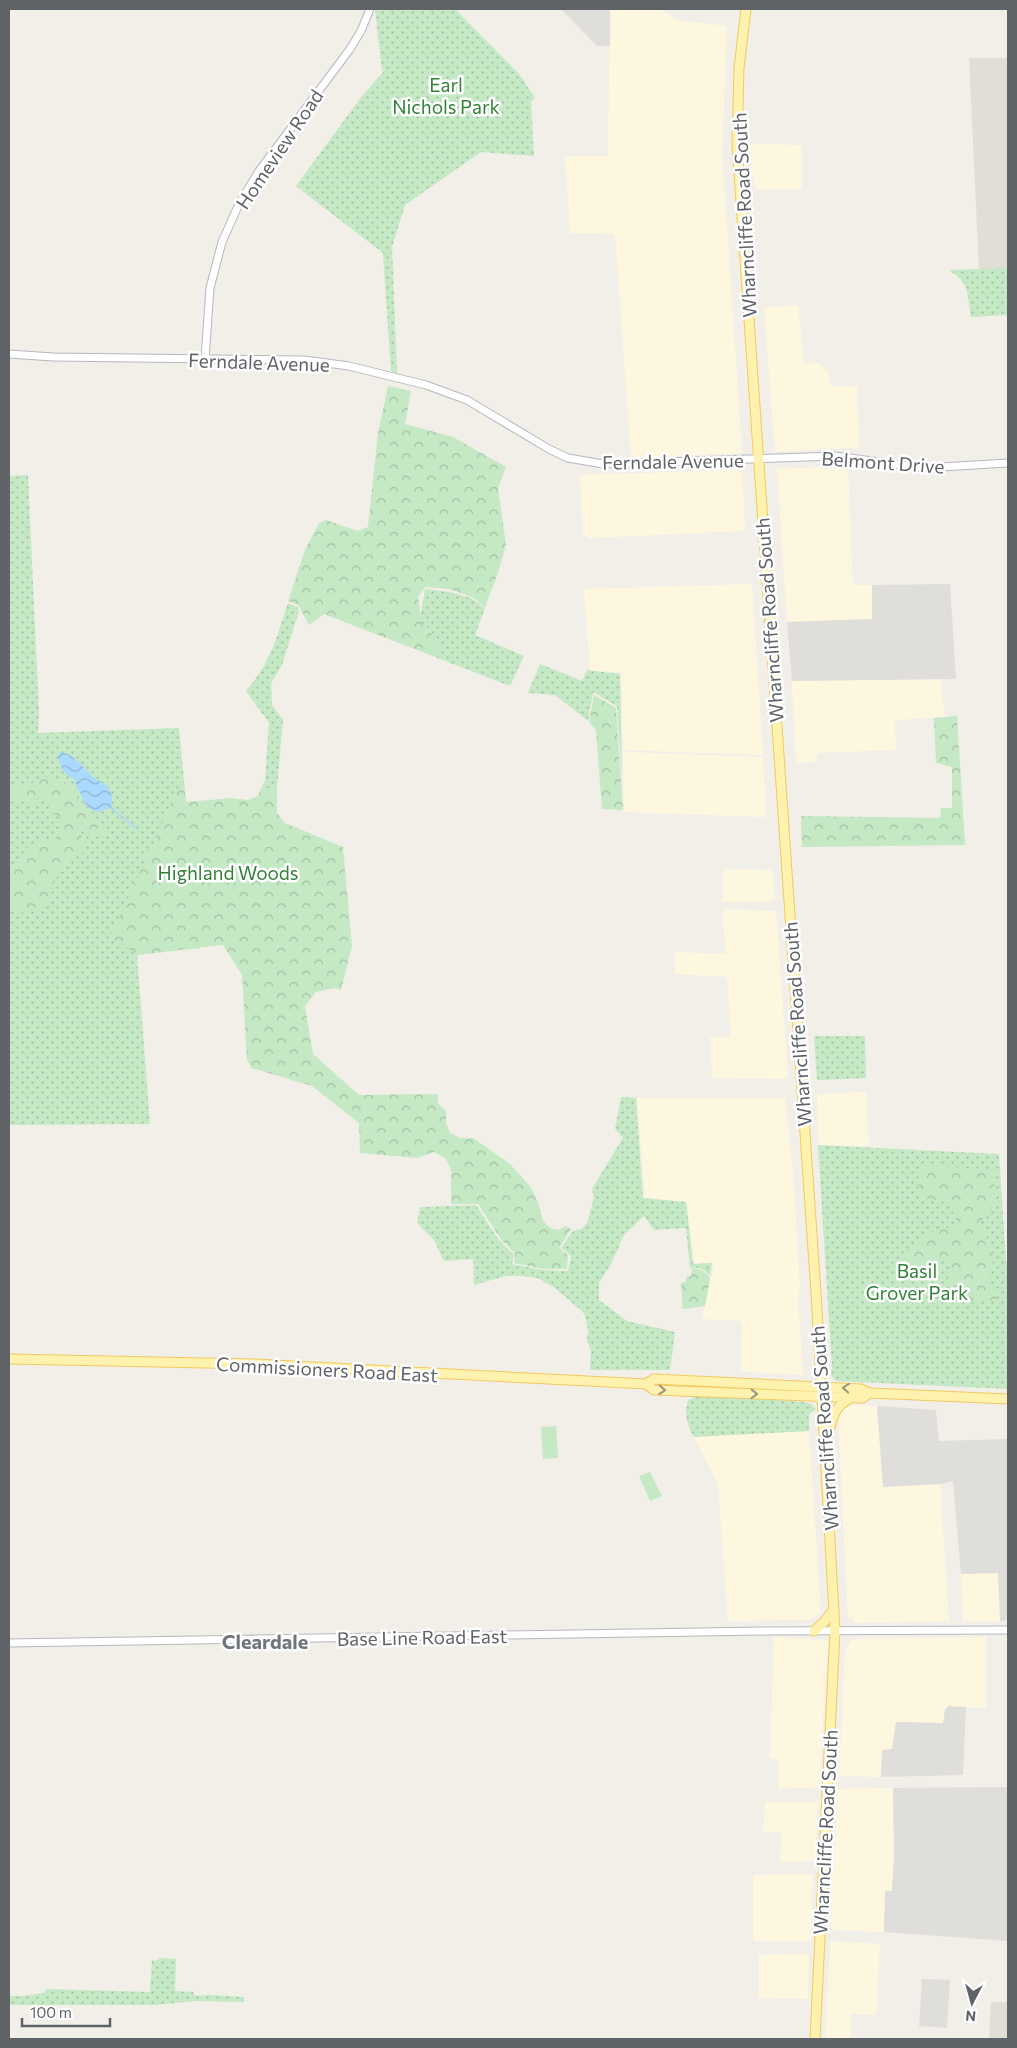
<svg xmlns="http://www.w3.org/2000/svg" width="1017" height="2048" viewBox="0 0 1017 2048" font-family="Commissioner,sans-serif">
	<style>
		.commercial { fill: #fef7e0 }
		.industrial { fill: #e0deda }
		.education { fill: #e1ded6 }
		.grass { fill: url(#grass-dots) }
		.forest { fill: url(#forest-crowns) }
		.pitch { fill: #c5e8c5 }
		.water { fill: url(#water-waves) }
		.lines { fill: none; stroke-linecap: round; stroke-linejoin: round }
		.minor-casing { stroke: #b5b8bc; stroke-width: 9 }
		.major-casing { stroke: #f2c960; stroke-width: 11 }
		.minor { stroke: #fff; stroke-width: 7 }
		.major { stroke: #fff2af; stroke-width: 9 }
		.oneway { stroke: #979581 }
		.labels { text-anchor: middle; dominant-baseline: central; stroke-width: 5; stroke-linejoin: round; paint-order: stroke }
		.park-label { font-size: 19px; fill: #348238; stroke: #fff }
		.street-label { font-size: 19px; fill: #5f6368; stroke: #fff }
		.neighbourhood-label { font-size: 20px; font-weight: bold; fill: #70757a; stroke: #fff }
	</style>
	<defs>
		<pattern id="grass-dots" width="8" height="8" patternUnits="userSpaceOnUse" patternTransform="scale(1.25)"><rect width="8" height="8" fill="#c5e8c5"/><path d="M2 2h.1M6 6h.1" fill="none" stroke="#a3c0a4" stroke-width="1.8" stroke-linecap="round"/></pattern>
		<pattern id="forest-crowns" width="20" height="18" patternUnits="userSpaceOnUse" patternTransform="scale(1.25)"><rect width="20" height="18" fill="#c5e8c5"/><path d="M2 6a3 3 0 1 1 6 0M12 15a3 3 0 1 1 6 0" fill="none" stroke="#a3c0a4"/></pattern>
		<pattern id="water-waves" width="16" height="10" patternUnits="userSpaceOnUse" patternTransform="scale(1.25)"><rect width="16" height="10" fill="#aadaff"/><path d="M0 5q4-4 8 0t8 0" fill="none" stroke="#8eb4d2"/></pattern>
	</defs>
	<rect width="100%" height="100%" fill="#f1efe8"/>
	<!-- commercial -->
	<path class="commercial" d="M 610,9 L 662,9 L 677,20 L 727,26 L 722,154 L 742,453 L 631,458 L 615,234 L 570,233 L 565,156 L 608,156 Z
		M 748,144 L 802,145 L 802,189 L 755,189 Z
		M 798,305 L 804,364 L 818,363 L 828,372 L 831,387 L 857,386 L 859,447 L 775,452 L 764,308 Z
		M 819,467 L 848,468 L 853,585 L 872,585 L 872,619 L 787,622 L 777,469 Z
		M 742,470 L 745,531 L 589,538 L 583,533 L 580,475 Z
		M 752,584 L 763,755 L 623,750 L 621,672 L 590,671 L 584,589 Z
		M 940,679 L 945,717 L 895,720 L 896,750 L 817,753 L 817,762 L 796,763 L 792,681 Z
		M 623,752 L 763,757 L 766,817 L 624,812 Z
		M 723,869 L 772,870 L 775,898 L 765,902 L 722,902 Z
		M 722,909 L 776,911 L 788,1075 L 784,1079 L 712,1078 L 710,1037 L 731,1038 L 727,977 L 675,974 L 674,952 L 726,954 Z
		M 866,1092 L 869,1146 L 818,1145 L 817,1094 Z
		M 637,1098 L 785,1098 L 793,1173 L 800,1287 L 798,1303 L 803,1375 L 741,1372 L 742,1321 L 702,1319 L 714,1264 L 712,1262 L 694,1263 L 687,1202 L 645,1198 Z
		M 854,1405 L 877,1406 L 883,1487 L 940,1484 L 949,1621 L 854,1623 L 853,1618 L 848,1618 L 838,1418 L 845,1408 Z
		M 809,1431 L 821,1613 L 812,1620 L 728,1621 L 718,1484 L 694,1437 Z
		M 998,1573 L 1000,1621 L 963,1621 L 961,1574 Z
		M 774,1637 L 828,1640 L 819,1787 L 778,1789 L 778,1759 L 770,1759 Z
		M 986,1637 L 986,1708 L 948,1707 L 945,1710 L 943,1723 L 896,1722 L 892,1749 L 882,1750 L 881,1777 L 839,1776 L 845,1650 L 852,1639 Z
		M 893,1788 L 894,1855 L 892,1891 L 885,1891 L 884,1932 L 832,1930 L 830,1928 L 838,1789 Z
		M 765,1802 L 818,1802 L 815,1861 L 780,1862 L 781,1831 L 763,1833 Z
		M 813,1874 L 811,1941 L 753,1941 L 753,1875 Z
		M 830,1941 L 880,1944 L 876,2015 L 851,2014 L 850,2039 L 825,2039 Z
		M 809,1954 L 808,1999 L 759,1998 L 759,1955 Z"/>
	<!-- industrial -->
	<path class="industrial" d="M 561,9 L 610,9 L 610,46 L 597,46 Z
		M 950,584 L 956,679 L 792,681 L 787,622 L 872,619 L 872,585 Z
		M 877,1406 L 936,1410 L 939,1441 L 1006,1439 L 1008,1431 L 1008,1620 L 1000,1621 L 998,1573 L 961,1574 L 953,1481 L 940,1484 L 883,1487 Z
		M 948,1706 L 966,1707 L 963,1775 L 881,1777 L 882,1750 L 892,1749 L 896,1722 L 943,1723 L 945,1710 Z
		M 1008,1787 L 1008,1941 L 884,1932 L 885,1891 L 892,1891 L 894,1855 L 893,1788 Z
		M 922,1979 L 950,1980 L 947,2028 L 919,2026 Z"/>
	<!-- education -->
	<path class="education" d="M 969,58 L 1008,58 L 1008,269 L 979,269 Z
		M 991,2002 L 1008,2002 L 1008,2039 L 989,2039 Z"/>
	<!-- grass -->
	<path class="grass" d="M 375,9 L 455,9 L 519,74 L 535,98 L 531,102 L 534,156 L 481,152 L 405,205 L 392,247 L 397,373 L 391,371 L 383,253 L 296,186 L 362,96 L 384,71 L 382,71 Z
		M 1008,268 L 1008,315 L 971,317 C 967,294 970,283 949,270 Z
		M 28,475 L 39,714 L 38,733 L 179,728 L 200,948 L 137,955 L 150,1124 L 9,1125 L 9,476 Z
		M 425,589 L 449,592 L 471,598 L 485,608 L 475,635 L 524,656 L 510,686 L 430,655 L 440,648 C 438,637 430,630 422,624 L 421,614 Z
		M 288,603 L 297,607 L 299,611 L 282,665 L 271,683 L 272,705 L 283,720 L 277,787 L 261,789 L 265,781 L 269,723 L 246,691 C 271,662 276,639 288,603 Z
		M 540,664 L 582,681 L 587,670 L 620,674 L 622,781 L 617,706 L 593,692 L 588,721 L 555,695 L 528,693 Z
		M 814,1036 L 865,1036 L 866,1078 L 817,1080 Z
		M 621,1097 L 636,1098 L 643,1198 L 686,1202 L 693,1264 L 712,1263 L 710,1276 C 705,1270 699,1266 690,1268 L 686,1228 L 654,1230 L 644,1216 L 624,1235 L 611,1264 L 599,1283 L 599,1300 L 627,1321 L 675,1332 L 670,1370 L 590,1370 L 591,1351 L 587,1341 L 588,1329 L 584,1313 L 555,1288 L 538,1278 L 522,1276 L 505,1276 L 474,1285 L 473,1259 L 444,1261 L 434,1240 L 417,1223 L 420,1207 L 476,1205 L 498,1239 L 514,1255 L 512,1264 L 542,1270 L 568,1271 L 571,1256 L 561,1248 L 573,1231 L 581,1229 L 587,1223 L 594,1198 L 592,1189 L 623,1138 L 615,1129 Z
		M 818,1145 L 999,1154 L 1006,1261 L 1008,1261 L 1008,1389 L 836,1381 L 831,1375 L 832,1367 Z
		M 699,1395 L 804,1402 L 811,1404 L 816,1409 L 809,1414 L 809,1431 L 694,1437 C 687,1425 684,1413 688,1400 Z
		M 159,1958 L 176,1959 L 175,1991 L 193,1992 L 195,1996 L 211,1995 L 244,1997 L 244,2002 L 195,2001 L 156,2005 L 9,2005 L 9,1996 L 22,1996 L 44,1993 L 46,1989 L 150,1992 L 152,1960 L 156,1961 Z"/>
	<!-- forest -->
	<path class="forest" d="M 388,386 L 411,391 L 405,424 L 453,437 L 506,467 L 498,488 L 506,545 L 498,573 L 485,607 L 472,597 L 449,589 L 425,587 L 418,597 L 422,624 C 430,631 437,637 440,648 L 430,655 L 324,614 L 309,625 L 298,605 L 288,601 L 305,550 L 319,523 L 326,520 L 357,531 L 368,527 L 378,433 Z
		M 594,695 L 616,708 L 623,810 L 602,809 L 596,730 L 589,722 Z
		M 957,716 L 965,845 L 802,847 L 801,816 L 940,818 L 941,808 L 952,808 L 952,767 L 936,763 L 934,718 Z
		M 43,776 L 55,780 L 56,778 L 74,786 L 73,794 L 95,816 L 96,819 L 107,827 L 103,838 L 87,832 L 87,822 L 83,823 C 79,832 79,835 86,842 L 82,856 L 71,855 L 68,864 C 59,870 58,879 50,886 C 50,898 50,904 41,911 L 31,909 L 27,912 L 19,913 L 9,903 L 9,874 L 24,858 L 28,846 L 38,841 L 59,840 L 60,817 L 51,812 L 50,806 L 43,797 L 38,797 L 36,804 L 30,806 L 9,793 L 9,786 L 38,782 Z
		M 183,778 L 186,802 L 232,798 L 248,800 L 258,796 L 261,789 L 277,787 L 277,813 L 285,823 L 343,847 L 352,946 L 341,990 L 334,988 L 316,992 L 305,1006 L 313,1054 L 359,1095 L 438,1094 L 438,1103 L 446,1111 L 446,1123 L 450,1133 L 460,1138 L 473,1138 L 510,1164 L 530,1186 L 538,1202 L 543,1221 L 550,1228 L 558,1230 L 566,1226 L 571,1229 L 559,1248 L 568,1255 L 567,1269 L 543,1269 L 514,1263 L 515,1254 L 500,1238 L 478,1204 L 451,1204 L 451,1169 L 445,1158 L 434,1152 L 417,1158 L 360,1153 L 359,1123 L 312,1086 L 252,1068 L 247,1060 L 242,975 L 223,945 L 137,954 L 110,937 Z
		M 919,1166 L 995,1169 L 993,1206 L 980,1222 L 995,1256 L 988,1275 L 997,1299 L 970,1303 L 947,1281 L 950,1262 L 929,1257 L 921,1273 L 901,1261 L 926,1234 L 958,1225 L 950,1204 L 918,1196 Z
		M 692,1268 C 700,1269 705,1271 710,1278 L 705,1306 L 683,1309 L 681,1283 L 686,1282 L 686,1277 L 691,1276 Z"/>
	<!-- pitch -->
	<path class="pitch" d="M 556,1426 L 558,1458 L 543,1459 L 541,1427 Z
		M 650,1472 L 662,1496 L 650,1501 L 639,1476 Z"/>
	<!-- water -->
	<path class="water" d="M 60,752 C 73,753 83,767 92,776 C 98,781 107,784 110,791 C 113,796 112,802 111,807 L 141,832 L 134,828 L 110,808 L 98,812 C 90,810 81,802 81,794 L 78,790 L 75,780 C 65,774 60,769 58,756 Z"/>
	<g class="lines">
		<!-- minor casing -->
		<g class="minor-casing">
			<path id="minor" d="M 9,354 L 53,357 L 304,360 L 349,366 L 426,385 L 467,400 L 549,449 L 568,458 L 603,464 L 835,456 L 924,468 L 1008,463
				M 205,359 L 210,288 L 222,242 L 239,204 L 259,171 L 350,49 L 361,31 L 370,9
				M 9,1643 L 764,1631 L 1008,1630"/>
		</g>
		<!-- major casing -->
		<g class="major-casing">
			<path id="major" d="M 746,9 L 739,68 L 737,145 L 816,1293 L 835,1631 L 815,2039
				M 9,1359 L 255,1364 L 646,1384 L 654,1379 L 861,1389 L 870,1393 L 1008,1399
				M 646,1384 L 654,1390 L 862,1398 L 870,1393
				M 827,1439 C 831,1422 833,1406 851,1398
				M 814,1631 L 825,1621 L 834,1609"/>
		</g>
		<!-- minor -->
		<use href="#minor" class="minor"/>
		<!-- major -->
		<use href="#major" class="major"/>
	</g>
	<!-- one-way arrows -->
	<defs><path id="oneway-chevron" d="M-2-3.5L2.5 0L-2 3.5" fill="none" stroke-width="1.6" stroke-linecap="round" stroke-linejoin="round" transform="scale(1.25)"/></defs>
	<g class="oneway">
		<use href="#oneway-chevron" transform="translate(846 1388) rotate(-176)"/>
		<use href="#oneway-chevron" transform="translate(662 1390) rotate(4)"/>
		<use href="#oneway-chevron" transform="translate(754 1394) rotate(2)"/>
	</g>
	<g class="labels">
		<!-- park labels -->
		<g class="park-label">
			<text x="446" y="84">Earl<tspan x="446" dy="22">Nichols Park</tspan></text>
			<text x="228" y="872">Highland Woods</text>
			<text x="917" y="1270">Basil<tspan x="917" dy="22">Grover Park</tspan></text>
		</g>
		<!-- street labels -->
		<g class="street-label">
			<text transform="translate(279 149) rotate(-56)">Homeview Road</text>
			<text transform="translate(744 215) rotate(-93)">Wharncliffe Road South</text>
			<text transform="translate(259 362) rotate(2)">Ferndale Avenue</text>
			<text transform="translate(673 461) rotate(-1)">Ferndale Avenue</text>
			<text transform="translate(883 462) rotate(4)">Belmont Drive</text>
			<text transform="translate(769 620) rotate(-94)">Wharncliffe Road South</text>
			<text transform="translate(797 1024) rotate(-94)">Wharncliffe Road South</text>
			<text transform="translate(327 1369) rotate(3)">Commissioners Road East</text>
			<text transform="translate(824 1428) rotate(-94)">Wharncliffe Road South</text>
			<text transform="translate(422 1637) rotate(-1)">Base Line Road East</text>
			<text transform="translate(825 1832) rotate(-87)">Wharncliffe Road South</text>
		</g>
		<!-- neighbourhood labels -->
		<g class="neighbourhood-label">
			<text x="265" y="1641">Cleardale</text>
		</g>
	</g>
	<!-- border -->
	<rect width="1017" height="2048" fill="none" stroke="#5f6368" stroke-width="20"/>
	<!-- north arrow -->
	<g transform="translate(972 2003) rotate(186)" stroke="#ffffff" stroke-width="4" paint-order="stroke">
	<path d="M0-4L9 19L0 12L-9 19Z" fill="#5f6368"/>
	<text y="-8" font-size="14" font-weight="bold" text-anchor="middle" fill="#5f6368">N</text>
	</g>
	<!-- scale -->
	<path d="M22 2018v8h88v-8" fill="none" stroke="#5f6368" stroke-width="2.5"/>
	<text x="30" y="2018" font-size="15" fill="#5f6368" stroke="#ffffff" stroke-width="4" paint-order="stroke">100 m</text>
</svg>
